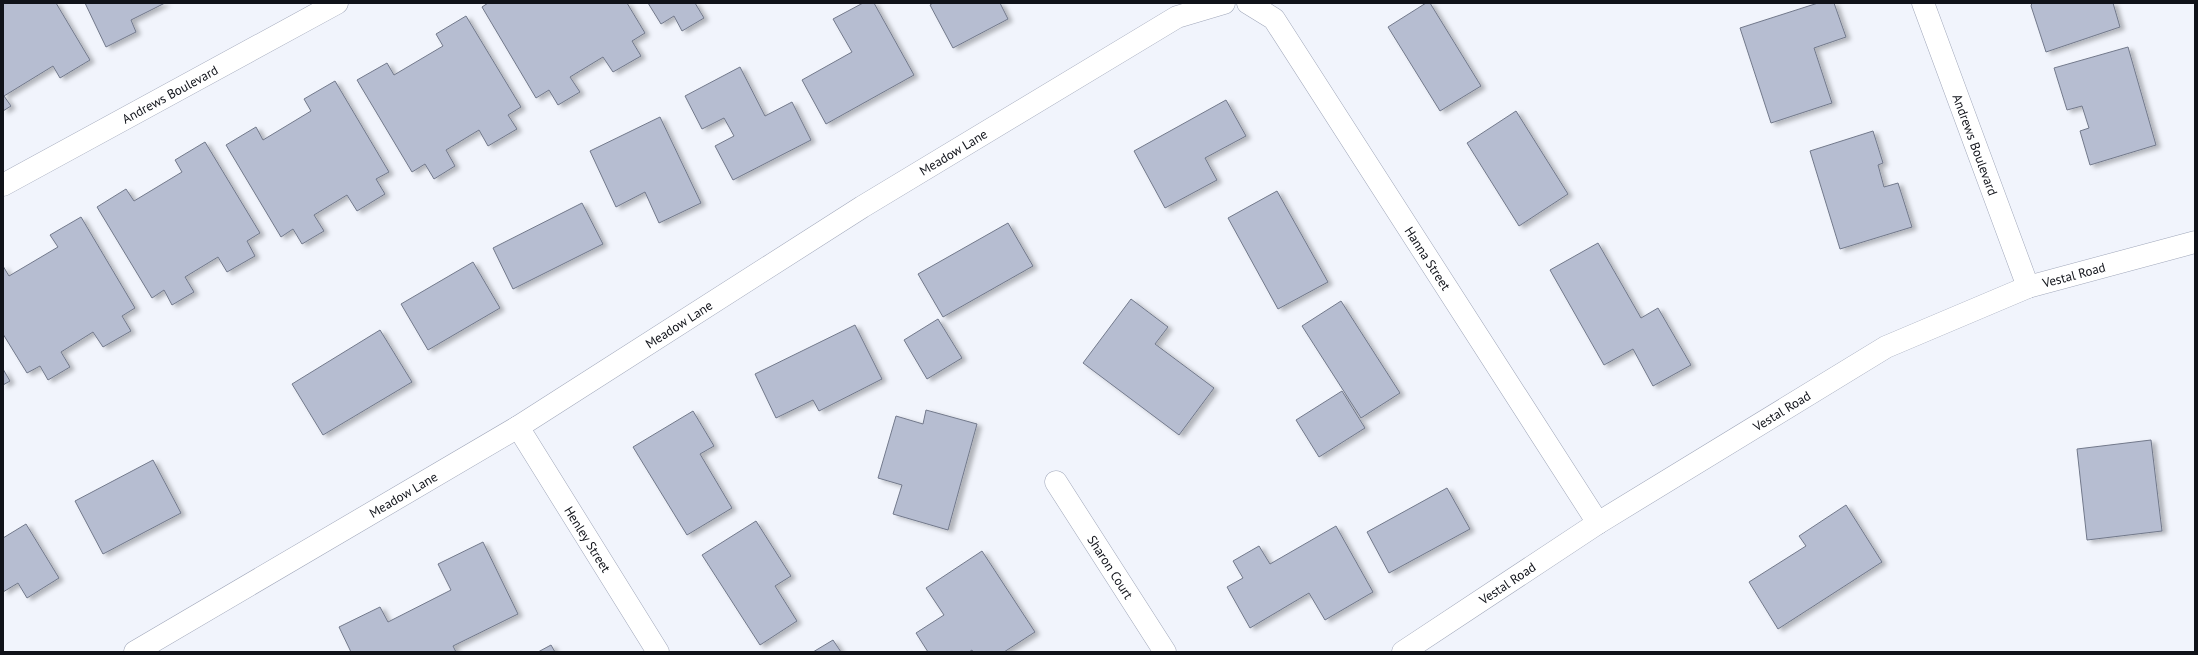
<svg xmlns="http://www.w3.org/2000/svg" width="2198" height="655" viewBox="0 0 2198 655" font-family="'PT Sans',sans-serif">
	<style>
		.building { fill: #b6bdd1; stroke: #72798b; filter: url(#shadow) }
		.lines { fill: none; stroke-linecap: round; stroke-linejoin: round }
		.street-casing { stroke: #a0a7ba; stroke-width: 23 }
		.secondary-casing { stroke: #a0a7ba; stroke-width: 23 }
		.street { stroke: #fff; stroke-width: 22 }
		.secondary { stroke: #fff; stroke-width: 22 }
		.labels { text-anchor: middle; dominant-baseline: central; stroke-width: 3; stroke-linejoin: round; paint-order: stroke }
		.street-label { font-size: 13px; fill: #101219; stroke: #fff }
	</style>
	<defs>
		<filter id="shadow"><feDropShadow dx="4.5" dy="2.5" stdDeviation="2" flood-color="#0004"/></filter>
	</defs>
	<rect width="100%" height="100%" fill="#f1f4fc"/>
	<!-- building -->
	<path class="building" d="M 3,3 L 56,3 L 90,60 L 60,78 L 53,66 L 4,96 L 11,106 L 3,111 Z
		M 85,3 L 165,3 L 131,20 L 136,32 L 106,47 Z
		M 488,3 L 627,3 L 645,33 L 632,41 L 641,56 L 613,72 L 603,57 L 570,77 L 580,92 L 558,105 L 549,90 L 536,98 L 482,7 Z
		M 648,3 L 695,3 L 704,18 L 682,31 L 674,16 L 661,24 Z
		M 863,3 L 874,3 L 914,75 L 826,124 L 802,80 L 852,52 L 833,19 Z
		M 933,3 L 1000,3 L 1008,19 L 953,48 L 930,5 Z
		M 1426,3 L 1430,3 L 1481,86 L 1440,111 L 1388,27 Z
		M 1818,3 L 1834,3 L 1846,37 L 1814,48 L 1832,103 L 1771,123 L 1740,28 Z
		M 2032,3 L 2113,3 L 2120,27 L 2046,52 L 2031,6 Z
		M 466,16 L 521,107 L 508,115 L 517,129 L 488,146 L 479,130 L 446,150 L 455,166 L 434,179 L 425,164 L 412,172 L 357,80 L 387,63 L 394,75 L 443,46 L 436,34 Z
		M 2128,47 L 2156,145 L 2090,165 L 2080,131 L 2089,128 L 2082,106 L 2067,110 L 2054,68 Z
		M 740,67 L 765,116 L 792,102 L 811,140 L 733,180 L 715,146 L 734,136 L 724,118 L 702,129 L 685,96 Z
		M 335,81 L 389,172 L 376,179 L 385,194 L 357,211 L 347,195 L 314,215 L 324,231 L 302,244 L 293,229 L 281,237 L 226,145 L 256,127 L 263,140 L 311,111 L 304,99 Z
		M 1226,100 L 1246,136 L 1205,158 L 1217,180 L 1165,208 L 1134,151 Z
		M 1516,111 L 1568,194 L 1519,226 L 1467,143 Z
		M 660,117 L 701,203 L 659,223 L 645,192 L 616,207 L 590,151 Z
		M 1873,131 L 1883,163 L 1878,165 L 1884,187 L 1898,183 L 1912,227 L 1840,249 L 1810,151 Z
		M 205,142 L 260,233 L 247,241 L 255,256 L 227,272 L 218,257 L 185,277 L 194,292 L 172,305 L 164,290 L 152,298 L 97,207 L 126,189 L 134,201 L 182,172 L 175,160 Z
		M 1277,191 L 1328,282 L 1278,309 L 1228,218 Z
		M 582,203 L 603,244 L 513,289 L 493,248 Z
		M 81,217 L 135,308 L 122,316 L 131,331 L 103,347 L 93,332 L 61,352 L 70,367 L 48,380 L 40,366 L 27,373 L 3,334 L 3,266 L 9,276 L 58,247 L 50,235 Z
		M 1008,223 L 1033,266 L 943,317 L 918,274 Z
		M 1598,243 L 1641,318 L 1658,308 L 1691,365 L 1653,386 L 1633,349 L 1604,365 L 1550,270 Z
		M 473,262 L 500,308 L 428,350 L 401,304 Z
		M 1131,299 L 1168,327 L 1155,344 L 1214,388 L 1179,435 L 1083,363 Z
		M 1341,301 L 1400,393 L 1361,418 L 1302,326 Z
		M 938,319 L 962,358 L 927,379 L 904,340 Z
		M 855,325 L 882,379 L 819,411 L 813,400 L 776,418 L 755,374 Z
		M 380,330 L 412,382 L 323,435 L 292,384 Z
		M 3,369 L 10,381 L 3,385 Z
		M 1342,391 L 1365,428 L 1319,457 L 1296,420 Z
		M 926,410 L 977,424 L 948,530 L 893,514 L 902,485 L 878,478 L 896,416 L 923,424 Z
		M 693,411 L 714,446 L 700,454 L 732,508 L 687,535 L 633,447 Z
		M 2151,440 L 2162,531 L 2087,540 L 2077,449 Z
		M 153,460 L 181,513 L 103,554 L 75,501 Z
		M 1447,488 L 1470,529 L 1389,573 L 1367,532 Z
		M 1846,505 L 1882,562 L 1778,629 L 1749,582 L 1806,546 L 1799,536 Z
		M 756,521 L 791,576 L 775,586 L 797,621 L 760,645 L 702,555 Z
		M 26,524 L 59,578 L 27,598 L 18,583 L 3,592 L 3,538 Z
		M 1336,526 L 1373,592 L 1325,620 L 1309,593 L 1250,628 L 1227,587 L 1243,578 L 1233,561 L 1259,546 L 1270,564 Z
		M 483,542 L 518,614 L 453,646 L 456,652 L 351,652 L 339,627 L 380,607 L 388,622 L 451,590 L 438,564 Z
		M 982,551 L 1035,632 L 1004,652 L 973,652 L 972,650 L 969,652 L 928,652 L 916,633 L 944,615 L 926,588 Z
		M 833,640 L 841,652 L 813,652 Z
		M 551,645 L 555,652 L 538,652 Z"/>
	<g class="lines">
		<!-- street casing -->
		<g class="street-casing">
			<g id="street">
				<path id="s1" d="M 1248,3 L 1274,19 L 1598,523"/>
				<path id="s2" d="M 1923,3 L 2028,287"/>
				<path id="s3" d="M 3,185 L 337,3"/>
				<path id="s4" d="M 518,427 L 658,652"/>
				<path id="s5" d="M 1056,482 L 1165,652"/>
				<path id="s6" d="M 135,652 L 518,427 L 862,207 L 1177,17 L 1224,3"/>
			</g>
		</g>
		<!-- secondary casing -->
		<g class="secondary-casing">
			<g id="secondary">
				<path id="s7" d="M 1403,652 L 1598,523 L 1886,347 L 2028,287 L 2195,242"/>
			</g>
		</g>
		<!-- street -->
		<use href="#street" class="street"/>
		<!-- secondary -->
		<use href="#secondary" class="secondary"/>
	</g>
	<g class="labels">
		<!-- street labels -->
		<g class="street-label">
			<text stroke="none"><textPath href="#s3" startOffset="190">Andrews Boulevard</textPath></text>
			<text stroke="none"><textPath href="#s2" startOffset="151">Andrews Boulevard</textPath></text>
			<text stroke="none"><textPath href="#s6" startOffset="959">Meadow Lane</textPath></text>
			<text stroke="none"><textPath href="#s1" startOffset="315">Hanna Street</textPath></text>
			<text stroke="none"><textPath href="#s7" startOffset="773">Vestal Road</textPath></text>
			<text stroke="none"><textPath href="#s6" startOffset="635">Meadow Lane</textPath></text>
			<text stroke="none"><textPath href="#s7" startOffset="449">Vestal Road</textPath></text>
			<text stroke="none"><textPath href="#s6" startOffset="311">Meadow Lane</textPath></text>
			<text stroke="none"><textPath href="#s4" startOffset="132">Henley Street</textPath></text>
			<text stroke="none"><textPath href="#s5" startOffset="101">Sharon Court</textPath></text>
			<text stroke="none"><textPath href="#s7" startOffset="125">Vestal Road</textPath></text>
		</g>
	</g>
	<!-- border -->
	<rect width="2198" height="655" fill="none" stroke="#101219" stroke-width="8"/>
</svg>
